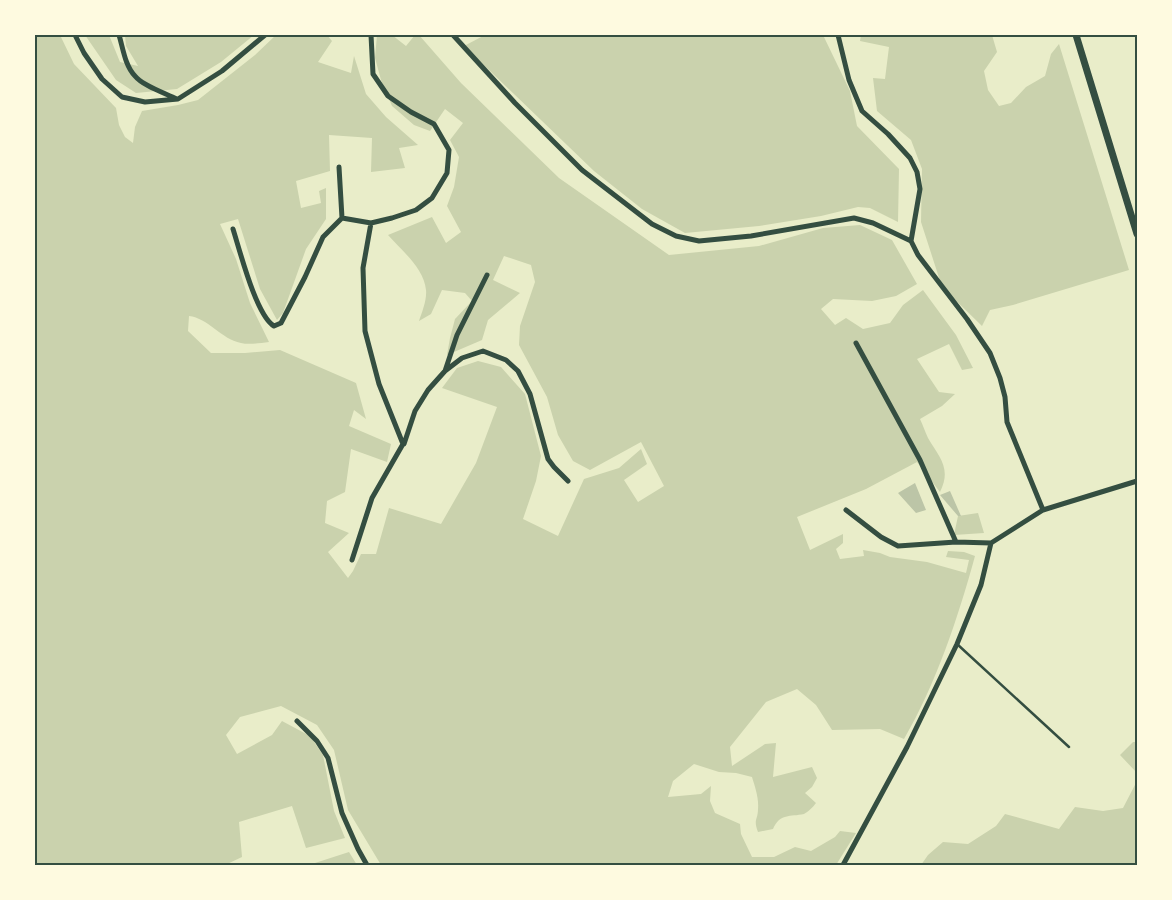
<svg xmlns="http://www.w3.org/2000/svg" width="1172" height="900" viewBox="0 0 1172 900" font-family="Arial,sans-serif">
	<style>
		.green { fill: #cad2ad }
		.building { fill: #bcc5a7 }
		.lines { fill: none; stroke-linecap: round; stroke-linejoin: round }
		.service { stroke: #344e41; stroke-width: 2.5 }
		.minor { stroke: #344e41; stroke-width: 5 }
		.tertiary { stroke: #344e41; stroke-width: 7 }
		.neatline { fill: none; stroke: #344e41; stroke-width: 2 }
	</style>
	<rect width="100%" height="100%" fill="#e9edc9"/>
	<!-- green -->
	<path class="green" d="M 35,35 L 60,35 L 74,64 L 116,108 L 119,125 L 125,137 L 133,143 L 135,127 L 142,111 L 178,105 L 198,100 L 255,55 L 276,35 L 327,35 L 332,41 L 318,62 L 351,73 L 354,56 L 366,94 L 386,117 L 418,145 L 399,148 L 405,168 L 371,172 L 372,138 L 329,135 L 330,171 L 296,181 L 301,208 L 321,203 L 319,191 L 326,188 L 326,219 L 306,249 L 283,313 L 277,320 L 260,289 L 238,219 L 220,224 L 236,259 L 250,303 L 269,342 C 260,343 249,345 241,343 C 221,339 208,318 189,316 L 188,331 L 211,353 L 245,353 L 280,350 L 356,383 L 366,419 L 354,410 L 349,426 L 391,444 L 387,462 L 351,449 L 345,492 L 327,501 L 325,523 L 349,533 L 328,552 L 348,578 L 353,571 L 361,554 L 376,554 L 389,508 L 441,524 L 476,463 L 497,407 L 442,388 L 457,368 L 478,361 L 501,367 L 525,394 L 541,456 L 536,481 L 523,519 L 558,536 L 584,479 L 619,468 L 641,449 L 647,464 L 624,480 L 638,502 L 664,486 L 641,442 L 590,470 L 573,461 L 558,435 L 547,397 L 519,345 L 520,326 L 535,282 L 531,265 L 504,256 L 493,280 L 520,293 L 488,320 L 482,340 L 447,355 L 450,338 L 455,319 L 472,301 L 465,293 L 442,290 L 431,314 L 419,321 C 422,312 427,300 426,290 C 424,268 402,251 388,235 L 432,217 L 446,243 L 461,232 L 447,206 L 454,187 L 459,157 L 450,140 L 463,123 L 445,109 L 430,131 L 414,125 L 392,106 L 381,80 L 375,58 L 377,35 L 392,35 L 406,46 L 415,35 L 419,35 L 461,83 L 559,178 L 669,255 L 759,246 L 823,228 L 860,225 L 892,240 L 917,284 L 896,296 L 872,301 L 833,299 L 821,309 L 835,325 L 846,318 L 863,329 L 890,323 L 903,305 L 923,290 L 956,335 L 973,368 L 962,370 L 949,344 L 917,359 L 939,392 L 955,394 L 942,406 L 920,419 C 923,425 925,432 928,438 C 939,457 952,468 940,492 L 917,462 L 866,489 L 797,517 L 810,550 L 843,534 L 843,543 L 836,549 L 840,559 L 864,556 L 863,550 L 880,553 L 890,557 L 927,562 L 966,573 L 969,560 L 946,557 L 948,551 L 964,552 L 975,556 C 958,618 936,684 904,739 L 880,729 L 832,730 L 816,705 L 797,689 L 766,702 L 730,747 L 732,766 L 765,744 L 776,743 L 773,777 L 812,767 L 817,778 L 812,787 L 805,793 L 816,803 C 813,807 808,812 804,814 C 790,817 780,813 773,829 L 758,832 C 753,819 758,820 758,809 C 759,798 755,787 752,777 L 736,773 L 719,772 L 694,764 L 673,781 L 668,797 L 701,794 L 711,786 L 710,801 L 715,813 L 740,824 L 741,834 L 752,857 L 774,857 L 795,847 L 811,851 L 835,837 L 840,831 L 856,833 L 836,865 L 381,865 L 348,810 L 334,750 L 317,725 L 281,706 L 240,717 L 226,735 L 237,754 L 272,735 L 282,721 L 310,736 L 323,755 L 334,811 L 345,838 L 306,848 L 292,806 L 239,822 L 242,857 L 225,865 L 35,865 Z
		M 85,35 L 109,35 L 120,62 L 138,66 L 126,46 L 125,35 L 254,35 L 221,62 L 177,89 L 136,93 L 116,80 Z
		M 485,35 L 823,35 L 850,91 L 857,126 L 899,169 L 898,222 L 870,208 L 858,207 L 821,216 L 759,226 L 685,233 L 642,209 L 594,171 L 464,46 Z
		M 861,35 L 992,35 L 997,52 L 984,71 L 988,90 L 999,106 L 1011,103 L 1026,87 L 1045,76 L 1051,54 L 1059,44 L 1129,270 L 1013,305 L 990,310 L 982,326 L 942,287 L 921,222 L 922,169 L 911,140 L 877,111 L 873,78 L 885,79 L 889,47 L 860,41 Z
		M 978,513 L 984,533 L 954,535 L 958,516 Z
		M 1133,742 L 1137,742 L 1137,773 L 1120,755 Z
		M 1137,781 L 1137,865 L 921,865 L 928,855 L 943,842 L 968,844 L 996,826 L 1005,814 L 1059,829 L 1075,807 L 1103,811 L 1123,808 Z
		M 349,852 L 357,865 L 315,865 L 315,863 Z"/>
	<!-- building -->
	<path class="building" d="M 915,483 L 926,510 L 916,513 L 898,493 Z
		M 950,491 L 961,516 L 958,516 L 940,495 Z"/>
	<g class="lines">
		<!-- service -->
		<path class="service" d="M 957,644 L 1069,747"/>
		<!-- minor -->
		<path class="minor" d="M 75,35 L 84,53 L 102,79 L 122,97 L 145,102 L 178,99 L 222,71 L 265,35
			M 119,35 C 123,48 125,66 135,76 C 143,86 165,93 177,99
			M 453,35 L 515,103 L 582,170 L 652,224 L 676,236 L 699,241 L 751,236 L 854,218 L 873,223 L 911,241
			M 838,35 L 849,80 L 862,111 L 888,134 L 910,158 L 917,172 L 920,189 L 911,241
			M 339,167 L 342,218 L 371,223 L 392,218 L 416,210 L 432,198 L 447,173 L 449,150 L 434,124 L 411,112 L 388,96 L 373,74 L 371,35
			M 233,229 C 240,251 256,315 274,326 L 281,323 L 305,277 L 323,237 L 342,218
			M 911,241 L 918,255 L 967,319 L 990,353 L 1000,378 L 1005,397 L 1007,422 L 1043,510
			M 856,343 L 920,460 L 956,542
			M 445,371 L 457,335 L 487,275
			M 404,444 L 415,411 L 428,390 L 445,371 L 462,358 L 483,351 L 506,360 L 518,371 L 530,394 L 548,459 L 554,467 L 568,481
			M 846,510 L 881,537 L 898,546 L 956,542 L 991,543 L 1043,510 L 1137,481
			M 352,560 L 372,498 L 403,444 L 379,384 L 365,331 L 363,268 L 371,223
			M 297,721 L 317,741 L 328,758 L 342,813 L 358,849 L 367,865
			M 843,865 L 907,747 L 957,644 L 981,585 L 991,543"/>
		<!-- tertiary -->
		<path class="tertiary" d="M 1076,35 L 1137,234"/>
	</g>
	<!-- border -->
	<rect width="1172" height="900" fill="none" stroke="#fefae0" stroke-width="72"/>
	<rect x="36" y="36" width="1100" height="828" class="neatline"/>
</svg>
